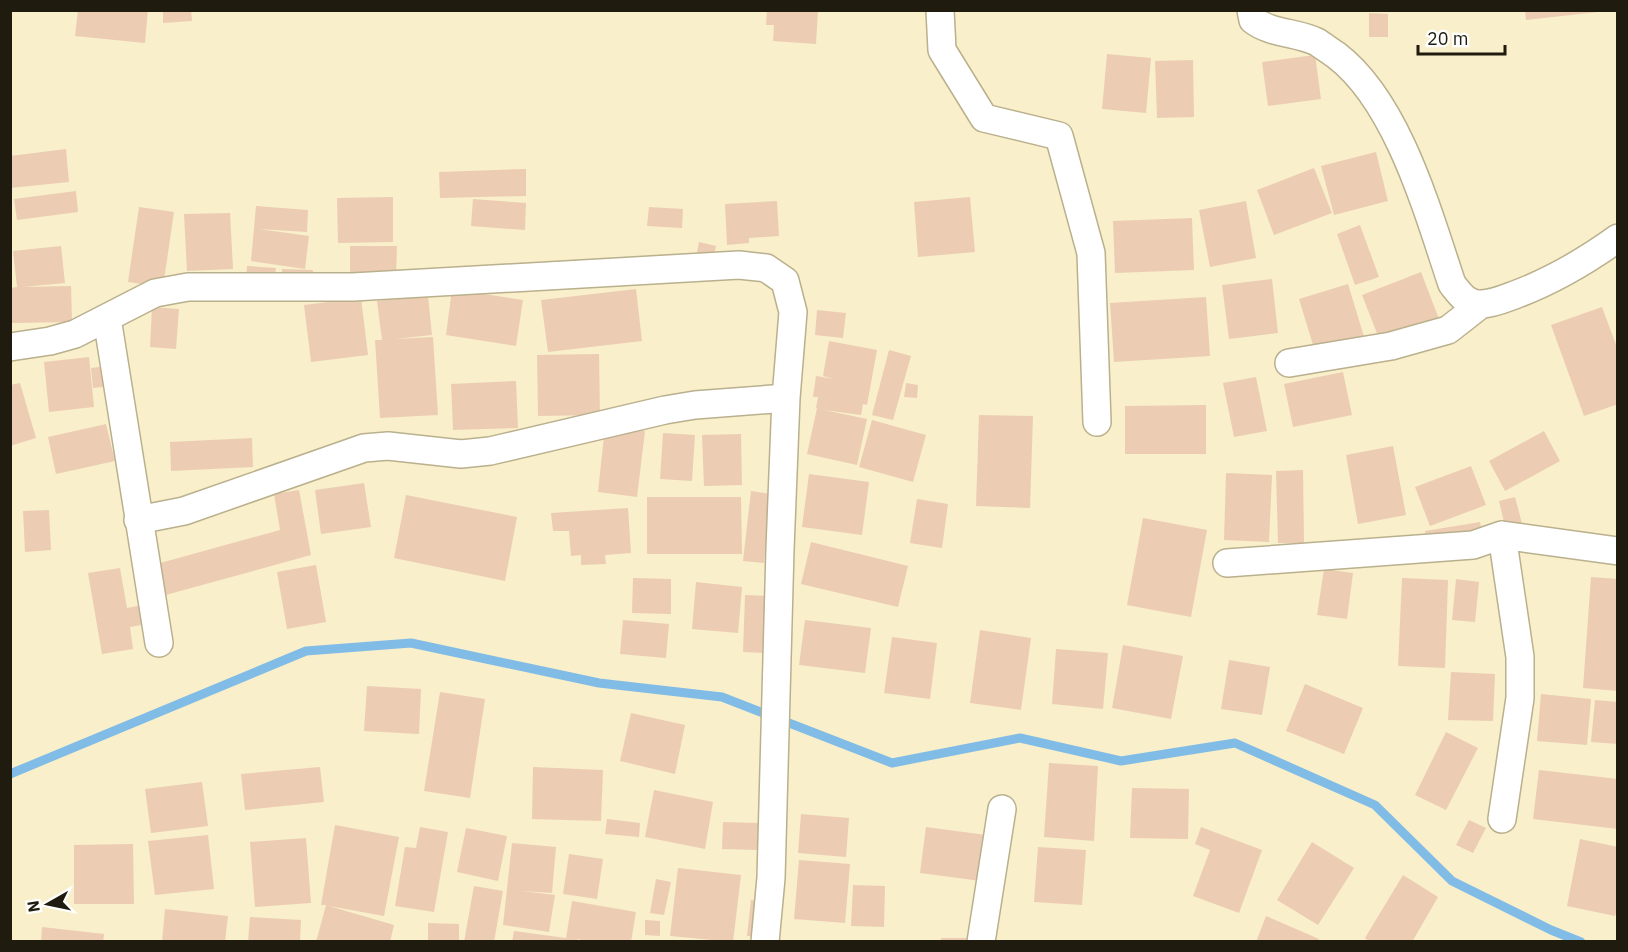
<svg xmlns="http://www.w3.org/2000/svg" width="1628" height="952" viewBox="0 0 1628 952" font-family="'IBM Plex Sans',sans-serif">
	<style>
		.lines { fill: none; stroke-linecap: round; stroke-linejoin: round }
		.stream { stroke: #81bce6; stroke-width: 9 }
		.building { fill: #eccdb3 }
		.minor-casing { stroke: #bab08d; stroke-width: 30 }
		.minor { stroke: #fff; stroke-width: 27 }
	</style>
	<rect width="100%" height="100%" fill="#f9efca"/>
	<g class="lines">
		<!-- stream -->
		<path class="stream" d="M 10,774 L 306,651 L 411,643 L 599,683 L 722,697 L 892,763 L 1020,738 L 1121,761 L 1235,743 L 1375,805 L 1452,881 L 1551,930 L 1581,942"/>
	</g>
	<!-- building -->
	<path class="building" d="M 78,10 L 148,10 L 145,43 L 75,36 Z
		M 163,10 L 191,10 L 192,21 L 163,23 Z
		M 767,10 L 818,10 L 816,44 L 773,41 L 774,25 L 766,25 Z
		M 1525,10 L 1597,10 L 1598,12 L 1526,20 Z
		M 1369,13 L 1388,14 L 1388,37 L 1369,37 Z
		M 1107,54 L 1151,58 L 1146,113 L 1102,109 Z
		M 1315,55 L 1321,99 L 1268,106 L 1262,62 Z
		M 1193,60 L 1194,117 L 1157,118 L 1155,61 Z
		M 66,149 L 69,182 L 10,188 L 10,156 Z
		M 1376,152 L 1388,201 L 1334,215 L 1321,166 Z
		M 1314,168 L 1332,213 L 1274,235 L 1257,190 Z
		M 526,169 L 526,196 L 440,198 L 439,172 Z
		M 76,191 L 78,212 L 17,220 L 14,199 Z
		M 393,197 L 393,242 L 338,243 L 337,198 Z
		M 970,197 L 975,252 L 918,257 L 914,202 Z
		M 473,199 L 526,203 L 525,230 L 471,226 Z
		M 777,201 L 779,236 L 749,238 L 749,243 L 727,245 L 725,204 Z
		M 1246,201 L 1256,258 L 1210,267 L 1199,210 Z
		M 256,206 L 308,210 L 307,232 L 259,229 L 309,236 L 305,269 L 251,261 Z
		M 139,207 L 174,212 L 163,287 L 128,282 Z
		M 649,207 L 683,209 L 682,228 L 647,226 Z
		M 230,213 L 233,269 L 187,271 L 184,214 Z
		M 1192,218 L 1194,270 L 1115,273 L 1113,221 Z
		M 1360,225 L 1379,277 L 1355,285 L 1337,234 Z
		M 699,242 L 716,246 L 712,265 L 695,262 Z
		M 61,246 L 65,283 L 23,287 L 71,286 L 72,322 L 12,323 L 11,288 L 17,287 L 13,251 Z
		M 350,246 L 397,246 L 396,275 L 350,274 Z
		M 247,266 L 276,268 L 274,282 L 246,280 Z
		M 282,269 L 313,270 L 313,281 L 282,279 Z
		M 1421,272 L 1439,319 L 1380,341 L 1362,295 Z
		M 1272,279 L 1278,333 L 1229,339 L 1222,285 Z
		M 1348,284 L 1365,340 L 1316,355 L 1299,299 Z
		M 452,289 L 523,300 L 516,346 L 446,335 Z
		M 636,289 L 642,341 L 548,352 L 541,300 Z
		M 428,296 L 432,335 L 395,339 L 433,337 L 438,415 L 380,418 L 375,340 L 382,340 L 377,301 Z
		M 1206,297 L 1210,356 L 1114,362 L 1110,303 Z
		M 361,298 L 368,355 L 311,362 L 304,305 Z
		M 152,307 L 179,309 L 176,349 L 150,347 Z
		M 1602,307 L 1618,350 L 1618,404 L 1584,416 L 1551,325 Z
		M 817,310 L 846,313 L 843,338 L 815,335 Z
		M 829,341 L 877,350 L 867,405 L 863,404 L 861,415 L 824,410 L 867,419 L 857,465 L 807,454 L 817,408 L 816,408 L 818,397 L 813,397 L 816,376 L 834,379 L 823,376 Z
		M 889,350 L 911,356 L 893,420 L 872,415 Z
		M 599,354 L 600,415 L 538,416 L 537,355 Z
		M 89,357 L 94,407 L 49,412 L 44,362 Z
		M 108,366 L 110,386 L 93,388 L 91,368 Z
		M 1343,372 L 1352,415 L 1293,427 L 1284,384 Z
		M 1256,377 L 1267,431 L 1234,437 L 1223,383 Z
		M 516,381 L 518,428 L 453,430 L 451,384 Z
		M 20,383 L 36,438 L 10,446 L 10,385 Z
		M 906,383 L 918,385 L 917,398 L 904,397 Z
		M 1206,405 L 1206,454 L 1125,454 L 1125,406 Z
		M 979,415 L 1033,416 L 1030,508 L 976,506 Z
		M 872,420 L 926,435 L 913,482 L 859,467 Z
		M 106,424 L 115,461 L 56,474 L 48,437 Z
		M 605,426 L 645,431 L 637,497 L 598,492 Z
		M 1544,431 L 1560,461 L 1505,491 L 1489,461 Z
		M 663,433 L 695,435 L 692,481 L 660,479 Z
		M 741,434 L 742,485 L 704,486 L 702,435 Z
		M 252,438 L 253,467 L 171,471 L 170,442 Z
		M 1393,446 L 1406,515 L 1358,524 L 1346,455 Z
		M 1471,466 L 1486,505 L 1430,526 L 1415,487 Z
		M 1303,470 L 1304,543 L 1278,543 L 1276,471 Z
		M 1226,473 L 1272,475 L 1269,542 L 1224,540 Z
		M 809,474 L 869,482 L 862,535 L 802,527 Z
		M 364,483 L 371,527 L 321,534 L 315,490 Z
		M 299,490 L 311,555 L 162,596 L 153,565 L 280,530 L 274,494 Z
		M 751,491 L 771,494 L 764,563 L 743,561 Z
		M 406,495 L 517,517 L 505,581 L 394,558 Z
		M 647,497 L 741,497 L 742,554 L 647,554 Z
		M 1515,497 L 1524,531 L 1507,535 L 1499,501 Z
		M 917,499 L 948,504 L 942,548 L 910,543 Z
		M 628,508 L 631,553 L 605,555 L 606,564 L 581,565 L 581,555 L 571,556 L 569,531 L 553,531 L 551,513 Z
		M 49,510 L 51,550 L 25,552 L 23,511 Z
		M 1143,518 L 1207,530 L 1191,617 L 1127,605 Z
		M 1480,522 L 1483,538 L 1428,548 L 1425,531 Z
		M 811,542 L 908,566 L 898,607 L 801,584 Z
		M 316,565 L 326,622 L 287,629 L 277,572 Z
		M 120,568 L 127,608 L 143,605 L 147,624 L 130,627 L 133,649 L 102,654 L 88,573 Z
		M 1324,569 L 1353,573 L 1347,619 L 1317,615 Z
		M 1591,577 L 1618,579 L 1618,691 L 1583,688 Z
		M 633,578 L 671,579 L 671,614 L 632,613 Z
		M 1402,578 L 1448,580 L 1445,668 L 1398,666 Z
		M 1456,579 L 1479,582 L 1475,622 L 1452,620 Z
		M 696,582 L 742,587 L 738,633 L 692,629 Z
		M 745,595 L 769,596 L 767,653 L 743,652 Z
		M 623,620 L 669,624 L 666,658 L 620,654 Z
		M 805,620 L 871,628 L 865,673 L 799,665 Z
		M 980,630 L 1031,638 L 1021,710 L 970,703 Z
		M 892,637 L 937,643 L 930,699 L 884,693 Z
		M 1123,645 L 1183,656 L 1171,719 L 1112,708 Z
		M 1056,649 L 1108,653 L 1103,709 L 1052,704 Z
		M 1229,660 L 1270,667 L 1262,715 L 1221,709 Z
		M 1451,672 L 1495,674 L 1493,721 L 1448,720 Z
		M 1305,684 L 1363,708 L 1344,754 L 1286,731 Z
		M 367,686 L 421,689 L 419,734 L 364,731 Z
		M 440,692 L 485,699 L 470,798 L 424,791 Z
		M 1541,694 L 1591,699 L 1587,745 L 1537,741 Z
		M 1595,700 L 1618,702 L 1618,744 L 1591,742 Z
		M 631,713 L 685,725 L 675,774 L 620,761 Z
		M 1446,732 L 1478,748 L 1446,810 L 1415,795 Z
		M 1049,763 L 1098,766 L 1094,841 L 1044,837 Z
		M 320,767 L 324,802 L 245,810 L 241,774 Z
		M 533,767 L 603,770 L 601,821 L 532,819 Z
		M 1539,770 L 1618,779 L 1618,829 L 1533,819 Z
		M 202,782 L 208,826 L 151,833 L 145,789 Z
		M 1132,788 L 1189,789 L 1188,839 L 1130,838 Z
		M 654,790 L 713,802 L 705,849 L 645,837 Z
		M 801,814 L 849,818 L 846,857 L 798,853 Z
		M 607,819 L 640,823 L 639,837 L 605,834 Z
		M 1469,820 L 1486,828 L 1473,853 L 1456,845 Z
		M 723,822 L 758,823 L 757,850 L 722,849 Z
		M 335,825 L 399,837 L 384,916 L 329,906 L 394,925 L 390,942 L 316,942 L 326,905 L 321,905 Z
		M 420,827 L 448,832 L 434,912 L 395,906 L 405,847 L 416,848 Z
		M 926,827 L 986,835 L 981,881 L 920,873 Z
		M 1201,827 L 1262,850 L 1239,913 L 1193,896 L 1210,850 L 1195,844 Z
		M 466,828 L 507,836 L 498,881 L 457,872 Z
		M 208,835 L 214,889 L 155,895 L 148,841 Z
		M 306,838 L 311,903 L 255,907 L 250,842 Z
		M 1580,839 L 1618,847 L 1618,906 L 1615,916 L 1567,906 Z
		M 1312,842 L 1354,868 L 1318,925 L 1277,900 Z
		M 512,843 L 556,847 L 552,893 L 521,891 L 555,895 L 549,932 L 503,925 Z
		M 133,844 L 134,904 L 74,904 L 74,845 Z
		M 1038,847 L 1086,850 L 1082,905 L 1034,902 Z
		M 569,854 L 603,859 L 597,899 L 563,894 Z
		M 799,860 L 850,864 L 845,923 L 794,919 Z
		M 678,868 L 741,875 L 733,942 L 670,936 Z
		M 1403,875 L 1438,897 L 1412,942 L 1370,942 L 1365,938 Z
		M 656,879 L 671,882 L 664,915 L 650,913 Z
		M 853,885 L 885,886 L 884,927 L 851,926 Z
		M 474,886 L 503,891 L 494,942 L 464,942 Z
		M 751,900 L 766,902 L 762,937 L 747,936 Z
		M 572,901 L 636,912 L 631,942 L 590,942 L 577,939 L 577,942 L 512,942 L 514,931 L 566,938 Z
		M 165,909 L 228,916 L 225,942 L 162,942 Z
		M 1266,916 L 1319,939 L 1318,942 L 1256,942 Z
		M 250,917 L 301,920 L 300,942 L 248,942 Z
		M 645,920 L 660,921 L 660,936 L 645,935 Z
		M 428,923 L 459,924 L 459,942 L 428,942 Z
		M 42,927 L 104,934 L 103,942 L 41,942 Z
		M 941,938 L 971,938 L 971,942 L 941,942 Z"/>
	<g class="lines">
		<!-- minor casing -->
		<g class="minor-casing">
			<path id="minor" d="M 940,10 L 942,50 L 984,118 L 1059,136 L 1091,253 L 1097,422
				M 1251,10 L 1253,20 C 1271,34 1297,32 1317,42 C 1323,46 1330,51 1336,55 C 1398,102 1428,213 1452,284 C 1460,294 1467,305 1481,304 C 1493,304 1506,298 1517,294 C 1554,280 1586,261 1618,238
				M 107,318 L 159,643
				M 10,347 L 50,341 L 75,334 L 155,293 L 188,287 L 353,287 L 739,265 L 766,268 L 785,281 L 793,312 L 786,398 L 780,549 L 771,878 L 765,942
				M 1289,363 L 1391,346 L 1448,330 L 1480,305
				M 138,520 L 184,511 L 364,448 L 388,446 L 461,454 L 490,451 L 665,410 L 695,405 L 786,398
				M 1227,563 L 1473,545 L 1502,535 L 1618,551
				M 1502,819 L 1520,698 L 1520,657 L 1502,535
				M 981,942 L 1002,809"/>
		</g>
		<!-- minor -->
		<use href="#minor" class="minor"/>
	</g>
	<!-- border -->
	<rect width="1628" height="952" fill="none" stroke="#1f1b0e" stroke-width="24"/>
	<!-- north arrow -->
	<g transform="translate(48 904) rotate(261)" stroke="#ffffff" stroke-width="4.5" paint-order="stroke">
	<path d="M0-4.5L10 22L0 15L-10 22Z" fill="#1f1b0e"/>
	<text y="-9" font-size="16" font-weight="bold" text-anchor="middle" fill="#1f1b0e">N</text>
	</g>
	<!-- scale -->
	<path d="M1418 45v9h87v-9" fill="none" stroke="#1f1b0e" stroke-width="3"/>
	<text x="1427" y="45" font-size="18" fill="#1f1b0e" stroke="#ffffff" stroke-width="4.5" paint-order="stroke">20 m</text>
</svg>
